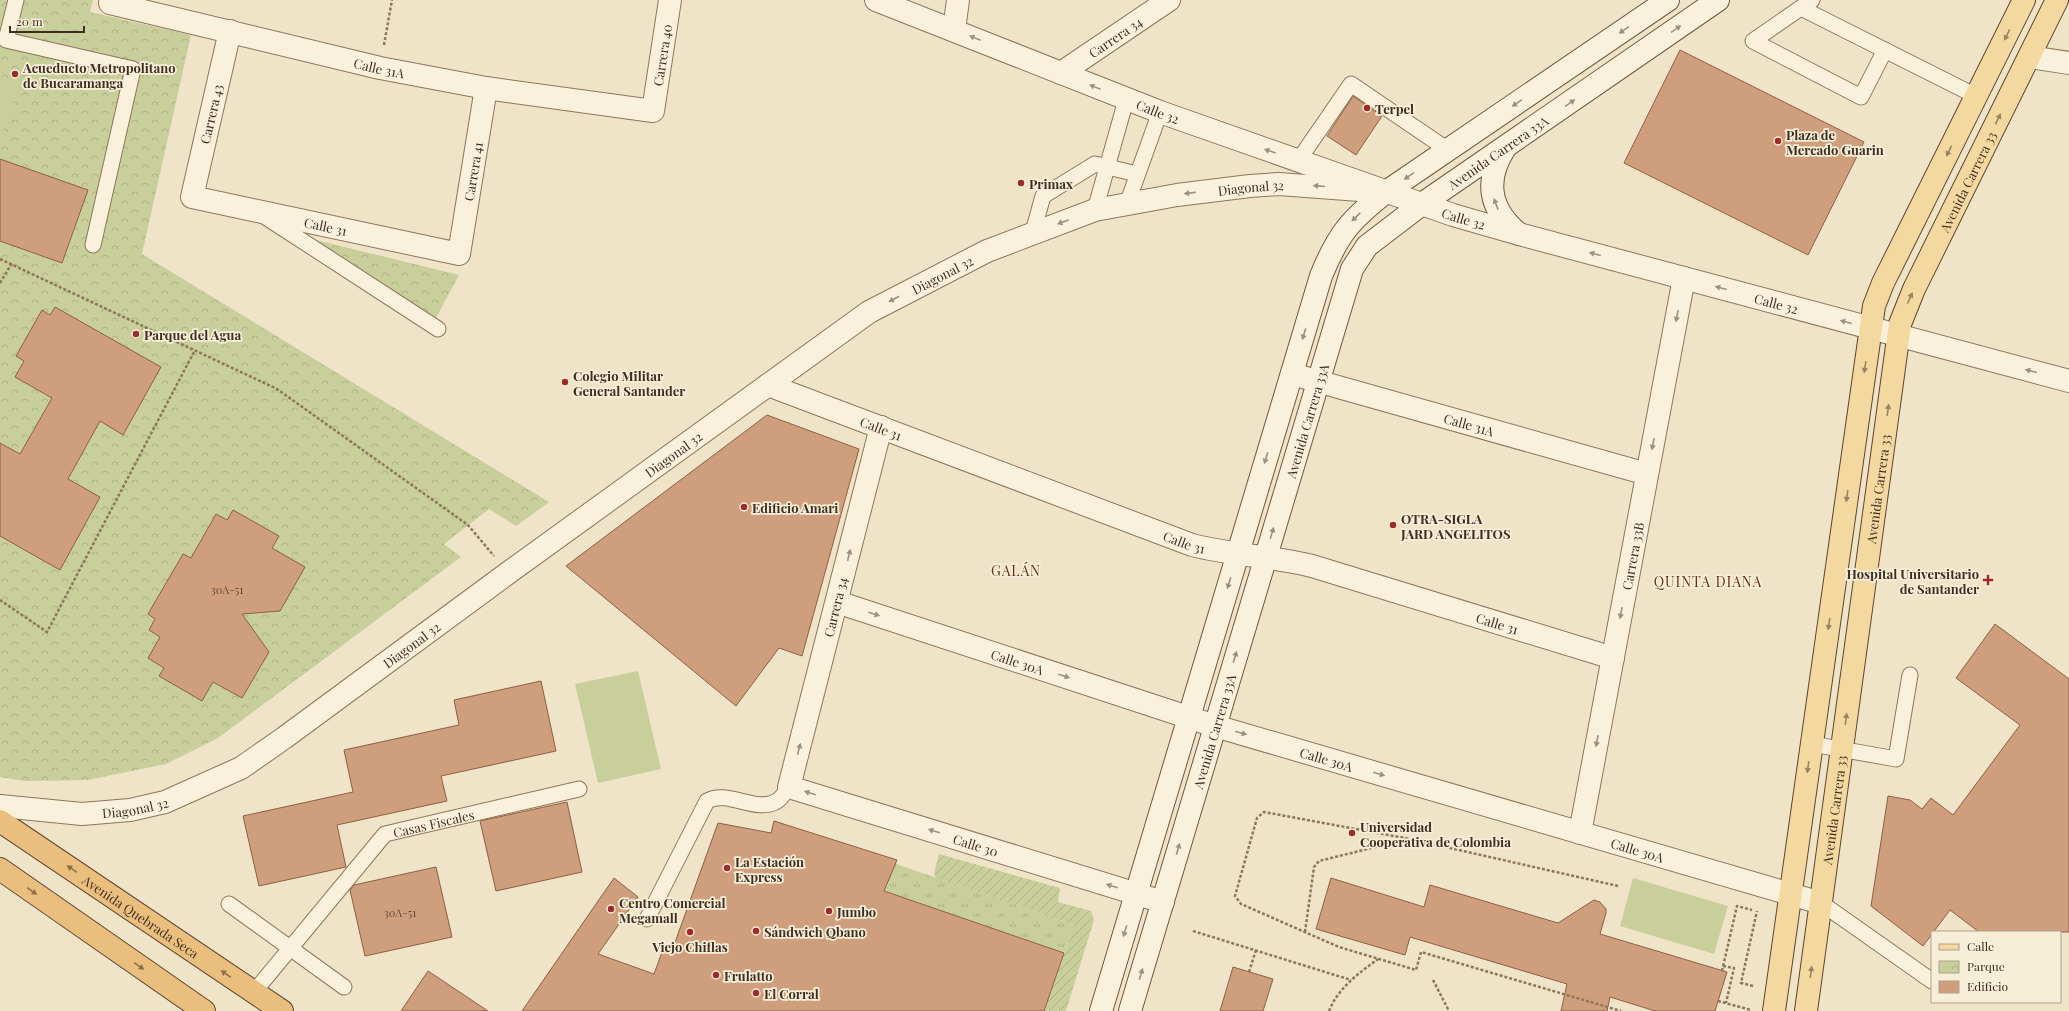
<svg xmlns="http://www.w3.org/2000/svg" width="2069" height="1011" viewBox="0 0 2069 1011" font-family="'Playfair Display',serif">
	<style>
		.grass { fill: url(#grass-tufts) }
		.park { fill: url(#park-crowns) }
		.garden { fill: url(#garden-furrows) }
		.pitch { fill: #c9cf9b }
		.building { fill: #cf9f7d; stroke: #8d5f41 }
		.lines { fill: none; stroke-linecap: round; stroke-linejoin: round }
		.service-casing { stroke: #8d765c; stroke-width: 17 }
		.minor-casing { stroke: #8d765c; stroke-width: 24 }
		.tertiary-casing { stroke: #8d765c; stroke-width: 24 }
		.secondary-casing { stroke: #6f573f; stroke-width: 24 }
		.primary-casing { stroke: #5b4430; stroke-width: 24 }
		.trunk-casing { stroke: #5b4430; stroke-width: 24 }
		.path { stroke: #8d765c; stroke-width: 2.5; stroke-dasharray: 3 2; stroke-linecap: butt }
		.service { stroke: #faf1dc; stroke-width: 15 }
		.minor { stroke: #faf1dc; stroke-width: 22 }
		.tertiary { stroke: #faf1dc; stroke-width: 22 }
		.secondary { stroke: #faf1dc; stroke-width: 22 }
		.primary { stroke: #f3d9a0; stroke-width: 22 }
		.trunk { stroke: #eabe7c; stroke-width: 22 }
		.oneway { fill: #9c907e }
		.oneway2 { fill: #988460 }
		.oneway3 { fill: #8b6f49 }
		.poi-dot { fill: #9e2a2b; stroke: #f7eed8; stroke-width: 1.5 }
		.labels { text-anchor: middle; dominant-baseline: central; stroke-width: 3.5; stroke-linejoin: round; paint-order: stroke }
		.number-label { font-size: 11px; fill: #624a37 }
		.street-label { font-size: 13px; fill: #3d2e20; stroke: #f7eed8 }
		.poi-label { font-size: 13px; font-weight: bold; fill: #3d2e20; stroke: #f7eed8; text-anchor: start }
		.neighbourhood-label { font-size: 14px; letter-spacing: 1px; fill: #6b2e1e; stroke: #f7eed8 }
	</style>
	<defs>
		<pattern id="grass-tufts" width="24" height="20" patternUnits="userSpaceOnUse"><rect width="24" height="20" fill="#c9cf9b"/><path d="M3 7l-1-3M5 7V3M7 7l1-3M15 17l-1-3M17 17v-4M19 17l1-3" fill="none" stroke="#aeb285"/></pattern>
		<pattern id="park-crowns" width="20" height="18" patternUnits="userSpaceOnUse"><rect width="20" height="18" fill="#c9cf9b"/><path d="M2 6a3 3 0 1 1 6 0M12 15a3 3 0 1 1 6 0" fill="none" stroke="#aeb285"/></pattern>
		<pattern id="garden-furrows" width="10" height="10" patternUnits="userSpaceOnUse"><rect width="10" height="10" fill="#c9cf9b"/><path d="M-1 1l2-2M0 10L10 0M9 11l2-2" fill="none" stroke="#aeb285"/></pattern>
	</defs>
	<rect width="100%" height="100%" fill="#f0e4c8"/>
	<!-- grass -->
	<path class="grass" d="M 893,863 L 1074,925 L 1064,953 L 884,891 Z"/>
	<!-- park -->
	<path class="park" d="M 0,0 L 93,0 L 90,12 L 191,35 L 142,254 L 549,502 L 516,526 L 489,509 L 444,544 L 461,557 L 218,738 L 166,764 L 88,780 L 25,781 L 0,777 Z
		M 312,239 L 459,275 L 436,318 Z"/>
	<!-- garden -->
	<path class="garden" d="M 939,854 L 1060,888 L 1058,902 L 1091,911 L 1094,920 L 1066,1011 L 1044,1011 L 1074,925 L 936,878 L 934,873 Z"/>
	<!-- pitch -->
	<path class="pitch" d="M 0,76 L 20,83 L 0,139 Z
		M 638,671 L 661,769 L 598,783 L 575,684 Z
		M 1633,878 L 1728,906 L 1714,954 L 1620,926 Z"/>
	<!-- building -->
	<path class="building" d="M 1680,50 L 1864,142 L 1808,255 L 1624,163 Z
		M 1353,96 L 1382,116 L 1356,155 L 1327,136 Z
		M 0,159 L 88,190 L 62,263 L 0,241 Z
		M 55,307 L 161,367 L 123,435 L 100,421 L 68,479 L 100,497 L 60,570 L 0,536 L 0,443 L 20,454 L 52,398 L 15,377 L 24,361 L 16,356 L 42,310 L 50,315 Z
		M 767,415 L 859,449 L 802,656 L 779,648 L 736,706 L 566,566 Z
		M 233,510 L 279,536 L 272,548 L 305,567 L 280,611 L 242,614 L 269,652 L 242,698 L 213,682 L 202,701 L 159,676 L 164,668 L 148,658 L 160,637 L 149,630 L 155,619 L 148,614 L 183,554 L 191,558 L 216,514 L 227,520 Z
		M 1995,624 L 2069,679 L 2069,932 L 1979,932 L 1950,910 L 1923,946 L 1871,906 L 1888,796 L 1910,800 L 1922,809 L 1931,798 L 1953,815 L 2020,725 L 1956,678 Z
		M 541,681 L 556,751 L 441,776 L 447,801 L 337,825 L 346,867 L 259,886 L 243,816 L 353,792 L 344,750 L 459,725 L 454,700 Z
		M 567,802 L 582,872 L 496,891 L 480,821 Z
		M 774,821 L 897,860 L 884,891 L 1064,953 L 1044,1011 L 522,1011 L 614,878 L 638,897 L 598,954 L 654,974 L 665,944 L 673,948 L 718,823 L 771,833 Z
		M 436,867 L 452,937 L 365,956 L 350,890 L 354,885 Z
		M 1331,878 L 1424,907 L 1430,885 L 1558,923 L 1594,900 L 1600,902 L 1606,909 L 1606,913 L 1600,934 L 1727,972 L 1715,1011 L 1655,1011 L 1610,997 L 1607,1011 L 1561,1011 L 1567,984 L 1410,937 L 1405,955 L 1316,929 Z
		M 1233,967 L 1273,979 L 1263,1011 L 1220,1011 Z
		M 428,971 L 488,1011 L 401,1011 Z"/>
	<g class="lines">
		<!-- service casing -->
		<g class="service-casing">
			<g id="service">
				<path d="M 16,0 L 6,40 L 133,69 L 93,245"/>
				<path d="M 1812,0 L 1753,41 L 1861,97 L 1885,50"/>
				<path d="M 1801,8 L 1976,96"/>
				<path d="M 1298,161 L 1351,84 L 1448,150"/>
				<path d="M 1127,204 L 1160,112"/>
				<path d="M 1095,210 L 1126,100"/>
				<path d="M 264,216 L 438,329"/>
				<path d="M 1033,232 L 1043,196 L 1095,164 L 1137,174"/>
				<path d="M 1812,744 L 1896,759 L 1910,675"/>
				<path d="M 1821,903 L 1932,981"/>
				<path d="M 229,904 L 344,987"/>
				<path d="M 647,919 L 707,801 C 728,789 756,814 777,801 C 782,798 786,791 789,787"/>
				<path id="s1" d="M 254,992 L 385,834 L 579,789"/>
			</g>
		</g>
		<!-- minor casing -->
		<g class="minor-casing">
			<g id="minor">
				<path id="s2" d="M 111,0 L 110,3 L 380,68 L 486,88 L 653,111 L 670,0"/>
				<path id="s3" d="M 230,31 L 192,197 L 459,254 L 486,88"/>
				<path d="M 2029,57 L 2069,63"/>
				<path id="s4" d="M 1061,73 L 1169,0"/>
				<path id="s5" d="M 1292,374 L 1647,474"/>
				<path id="s6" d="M 768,385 L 1192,545 C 1231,555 1272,556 1312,566 L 1613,658"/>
				<path id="s7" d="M 881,427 L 789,787 L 1163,902"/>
				<path id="s8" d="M 837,602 L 1215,726 L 1821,903"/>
				<path id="s9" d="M 0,806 L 82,814 L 130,810 L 165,802 L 241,768 L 284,738 L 508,573 L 869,312 L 987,251 L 1095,210 L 1177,195 L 1250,186 L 1279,184 L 1373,191"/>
				<path id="s10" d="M 1580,833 L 1684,278"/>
			</g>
		</g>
		<!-- tertiary casing -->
		<g class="tertiary-casing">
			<g id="tertiary">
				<path id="s11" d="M 876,0 L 1160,112 L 1453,215 L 1519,234 L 2069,381"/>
				<path d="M 954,30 L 958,0"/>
			</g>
		</g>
		<!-- secondary casing -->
		<g class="secondary-casing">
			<g id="secondary">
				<path d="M 1505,148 C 1484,180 1489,210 1519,234"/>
				<path d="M 1101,1011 L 1321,276 C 1338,234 1351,219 1386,192 L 1668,0"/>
				<path id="s12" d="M 1130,1011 L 1352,269 L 1367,246 L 1422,204 L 1718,0"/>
			</g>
		</g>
		<!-- primary casing -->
		<g class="primary-casing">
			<g id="primary">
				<path d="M 1774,1011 L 1874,306 L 1883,283 L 2024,0"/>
				<path id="s13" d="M 1806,1011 L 1900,324 L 1914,289 L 2057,0"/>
			</g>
		</g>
		<!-- trunk casing -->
		<g class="trunk-casing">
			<g id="trunk">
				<path id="s14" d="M 0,821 L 282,1011"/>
				<path d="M 0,869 L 204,1011"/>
			</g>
		</g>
		<!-- path -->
		<path class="path" d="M 384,45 L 392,0
			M 0,259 L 277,389 L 468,525 L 494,556
			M 0,283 L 12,263
			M 0,600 L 47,632 L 195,350
			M 1618,886 L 1410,839 L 1264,812 L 1257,818 L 1235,896 L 1241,904 L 1339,947 L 1416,970 L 1421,952 L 1621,1011
			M 1193,931 L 1351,980
			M 1305,932 L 1314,867 L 1319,861 L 1408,839
			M 1723,966 L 1734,968 L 1726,1003
			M 1722,971 L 1737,906 L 1752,910
			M 1249,972 L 1256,950
			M 1433,980 L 1449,1011
			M 1753,986 L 1741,983 L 1757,911
			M 1718,1001 L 1751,1010
			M 1329,1011 C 1338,988 1359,973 1378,959"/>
		<!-- service -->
		<use href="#service" class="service"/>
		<!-- minor -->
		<use href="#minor" class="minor"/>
		<!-- tertiary -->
		<use href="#tertiary" class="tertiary"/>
		<!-- secondary -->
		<use href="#secondary" class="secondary"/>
		<!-- primary -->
		<use href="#primary" class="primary"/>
		<!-- trunk -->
		<use href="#trunk" class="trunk"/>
	</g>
	<!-- one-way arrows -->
	<defs><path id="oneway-solid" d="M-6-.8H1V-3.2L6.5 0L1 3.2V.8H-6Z"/></defs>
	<g class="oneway">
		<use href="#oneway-solid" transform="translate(1676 29) rotate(-35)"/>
		<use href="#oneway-solid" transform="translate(1624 30) rotate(146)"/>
		<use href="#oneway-solid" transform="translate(975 38) rotate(-158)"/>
		<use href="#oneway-solid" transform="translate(1095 87) rotate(-158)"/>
		<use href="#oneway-solid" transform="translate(1517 103) rotate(146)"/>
		<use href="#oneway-solid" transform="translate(1570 103) rotate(-35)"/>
		<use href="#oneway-solid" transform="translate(1270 151) rotate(-161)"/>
		<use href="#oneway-solid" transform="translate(1409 176) rotate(146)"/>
		<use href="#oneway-solid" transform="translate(1319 186) rotate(-175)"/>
		<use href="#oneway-solid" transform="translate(1190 193) rotate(173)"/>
		<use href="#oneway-solid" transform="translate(1496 204) rotate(-110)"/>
		<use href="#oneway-solid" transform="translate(1356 217) rotate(136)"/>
		<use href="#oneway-solid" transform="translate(1063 222) rotate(160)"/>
		<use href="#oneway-solid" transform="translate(1595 254) rotate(-165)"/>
		<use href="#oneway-solid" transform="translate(1721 288) rotate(-165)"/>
		<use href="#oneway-solid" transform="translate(894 299) rotate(152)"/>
		<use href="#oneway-solid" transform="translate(1677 316) rotate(101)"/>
		<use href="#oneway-solid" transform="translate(1846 322) rotate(-165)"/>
		<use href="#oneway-solid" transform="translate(1304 334) rotate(107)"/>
		<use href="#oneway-solid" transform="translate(2031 371) rotate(-165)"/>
		<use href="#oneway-solid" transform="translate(1653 444) rotate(101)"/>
		<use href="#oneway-solid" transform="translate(1266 458) rotate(107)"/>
		<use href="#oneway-solid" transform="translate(1272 533) rotate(-73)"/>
		<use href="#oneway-solid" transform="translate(849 555) rotate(-76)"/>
		<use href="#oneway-solid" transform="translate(1229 583) rotate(107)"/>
		<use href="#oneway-solid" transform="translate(1621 613) rotate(101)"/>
		<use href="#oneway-solid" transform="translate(874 614) rotate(18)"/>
		<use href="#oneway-solid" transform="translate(1235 657) rotate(-73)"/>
		<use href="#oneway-solid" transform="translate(1064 676) rotate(18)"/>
		<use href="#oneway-solid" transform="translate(1241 733) rotate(16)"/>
		<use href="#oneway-solid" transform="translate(1597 741) rotate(101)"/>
		<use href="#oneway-solid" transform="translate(799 749) rotate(-76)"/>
		<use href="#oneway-solid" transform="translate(1379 774) rotate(16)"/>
		<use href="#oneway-solid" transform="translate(810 793) rotate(-163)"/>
		<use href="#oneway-solid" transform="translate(934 831) rotate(-163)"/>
		<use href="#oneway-solid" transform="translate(1178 849) rotate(-74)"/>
		<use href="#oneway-solid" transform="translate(1112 886) rotate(-163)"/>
		<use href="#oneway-solid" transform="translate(1125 931) rotate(107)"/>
		<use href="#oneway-solid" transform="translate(1141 974) rotate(-74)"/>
	</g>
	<g class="oneway2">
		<use href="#oneway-solid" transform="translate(2007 35) rotate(116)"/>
		<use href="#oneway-solid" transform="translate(1998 119) rotate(-64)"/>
		<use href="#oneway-solid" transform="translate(1949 151) rotate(116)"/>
		<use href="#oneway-solid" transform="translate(1910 298) rotate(-66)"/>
		<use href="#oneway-solid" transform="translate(1865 367) rotate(98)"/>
		<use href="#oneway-solid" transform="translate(1888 410) rotate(-82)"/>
		<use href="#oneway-solid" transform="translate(1847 496) rotate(98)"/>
		<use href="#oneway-solid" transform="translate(1829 624) rotate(98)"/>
		<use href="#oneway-solid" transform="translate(1846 719) rotate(-82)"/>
		<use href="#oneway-solid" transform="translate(1808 767) rotate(98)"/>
		<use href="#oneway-solid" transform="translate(1811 972) rotate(-82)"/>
	</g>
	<g class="oneway3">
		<use href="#oneway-solid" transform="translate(72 869) rotate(-146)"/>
		<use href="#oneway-solid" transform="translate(32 891) rotate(35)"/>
		<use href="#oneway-solid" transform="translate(139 966) rotate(35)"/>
		<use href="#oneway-solid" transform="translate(226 974) rotate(-146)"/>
	</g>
	<!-- markers -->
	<g class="poi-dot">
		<circle cx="15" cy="74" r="4"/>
		<circle cx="1367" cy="108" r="4"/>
		<circle cx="1778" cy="141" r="4"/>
		<circle cx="1021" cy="183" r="4"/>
		<circle cx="136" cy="334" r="4"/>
		<circle cx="565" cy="382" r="4"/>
		<circle cx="744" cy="507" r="4"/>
		<circle cx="1393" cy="525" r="4"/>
		<path d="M1986 574h4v4h4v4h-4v4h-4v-4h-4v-4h4z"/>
		<circle cx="1352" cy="833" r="4"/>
		<circle cx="727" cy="868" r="4"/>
		<circle cx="611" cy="909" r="4"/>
		<circle cx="829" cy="911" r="4"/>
		<circle cx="756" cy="931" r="4"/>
		<circle cx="690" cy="932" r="4"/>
		<circle cx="716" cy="975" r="4"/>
		<circle cx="756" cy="993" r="4"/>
	</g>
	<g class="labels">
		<!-- number labels -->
		<g class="number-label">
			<text x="227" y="589">30A-51</text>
			<text x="400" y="912">30A-51</text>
		</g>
		<!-- street labels -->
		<g class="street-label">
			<text stroke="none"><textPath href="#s4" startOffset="65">Carrera 34</textPath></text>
			<text stroke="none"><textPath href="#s2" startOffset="614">Carrera 40</textPath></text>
			<text stroke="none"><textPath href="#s2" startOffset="280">Calle 31A</textPath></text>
			<text stroke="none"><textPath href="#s11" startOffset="303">Calle 32</textPath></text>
			<text transform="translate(211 114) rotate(-77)">Carrera 43</text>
			<text stroke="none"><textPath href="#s12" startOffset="963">Avenida Carrera 33A</textPath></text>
			<text stroke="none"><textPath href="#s3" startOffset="527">Carrera 41</textPath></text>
			<text stroke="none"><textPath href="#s13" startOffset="851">Avenida Carrera 33</textPath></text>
			<text stroke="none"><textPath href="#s9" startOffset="1432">Diagonal 32</textPath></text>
			<text stroke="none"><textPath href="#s11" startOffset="627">Calle 32</textPath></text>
			<text stroke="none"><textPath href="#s3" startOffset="307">Calle 31</textPath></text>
			<text stroke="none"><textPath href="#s9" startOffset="1108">Diagonal 32</textPath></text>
			<text stroke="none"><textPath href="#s11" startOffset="951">Calle 32</textPath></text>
			<text stroke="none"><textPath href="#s12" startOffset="616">Avenida Carrera 33A</textPath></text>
			<text stroke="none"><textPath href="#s5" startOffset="184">Calle 31A</textPath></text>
			<text stroke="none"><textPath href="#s6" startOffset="121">Calle 31</textPath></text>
			<text stroke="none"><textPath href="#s9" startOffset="784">Diagonal 32</textPath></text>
			<text stroke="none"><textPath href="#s13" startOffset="527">Avenida Carrera 33</textPath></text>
			<text stroke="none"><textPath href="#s6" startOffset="445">Calle 31</textPath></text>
			<text stroke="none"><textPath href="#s10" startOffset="282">Carrera 33B</textPath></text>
			<text transform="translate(835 607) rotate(-76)">Carrera 34</text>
			<text stroke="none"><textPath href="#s6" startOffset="769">Calle 31</textPath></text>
			<text stroke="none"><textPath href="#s9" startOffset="460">Diagonal 32</textPath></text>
			<text stroke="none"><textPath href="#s8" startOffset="190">Calle 30A</textPath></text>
			<text stroke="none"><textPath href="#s12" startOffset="292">Avenida Carrera 33A</textPath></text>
			<text stroke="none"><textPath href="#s8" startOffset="514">Calle 30A</textPath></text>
			<text stroke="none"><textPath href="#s9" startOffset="136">Diagonal 32</textPath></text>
			<text stroke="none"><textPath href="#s13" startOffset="203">Avenida Carrera 33</textPath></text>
			<text stroke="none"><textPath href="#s1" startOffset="255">Casas Fiscales</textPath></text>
			<text stroke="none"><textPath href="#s7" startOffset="567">Calle 30</textPath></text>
			<text stroke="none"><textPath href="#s8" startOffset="838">Calle 30A</textPath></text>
			<text stroke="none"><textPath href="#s14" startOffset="170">Avenida Quebrada Seca</textPath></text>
		</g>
		<!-- poi labels -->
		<g class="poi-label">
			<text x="23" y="67">Acueducto Metropolitano<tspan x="23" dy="15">de Bucaramanga</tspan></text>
			<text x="1375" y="108">Terpel</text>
			<text x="1786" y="134">Plaza de<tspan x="1786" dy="15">Mercado Guarin</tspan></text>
			<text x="1029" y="183">Primax</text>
			<text x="144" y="334">Parque del Agua</text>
			<text x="573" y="375">Colegio Militar<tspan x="573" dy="15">General Santander</tspan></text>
			<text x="752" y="507">Edificio Amari</text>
			<text x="1401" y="518">OTRA-SIGLA<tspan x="1401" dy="15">JARD ANGELITOS</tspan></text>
			<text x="1979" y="573" text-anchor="end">Hospital Universitario<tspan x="1979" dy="15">de Santander</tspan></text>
			<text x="1360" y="826">Universidad<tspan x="1360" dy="15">Cooperativa de Colombia</tspan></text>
			<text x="735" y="861">La Estación<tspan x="735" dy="15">Express</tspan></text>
			<text x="619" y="902">Centro Comercial<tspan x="619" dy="15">Megamall</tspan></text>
			<text x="837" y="911">Jumbo</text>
			<text x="764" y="931">Sándwich Qbano</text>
			<text x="690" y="946" text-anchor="middle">Viejo Chiflas</text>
			<text x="724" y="975">Frulatto</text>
			<text x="764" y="993">El Corral</text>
		</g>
		<!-- neighbourhood labels -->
		<g class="neighbourhood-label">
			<text x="1016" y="570">GALÁN</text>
			<text x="1708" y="581">QUINTA DIANA</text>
		</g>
	</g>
	<!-- legend -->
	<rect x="1931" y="931" width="130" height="72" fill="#f7eed8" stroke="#ada18e"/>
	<rect x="1939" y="944" width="20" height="6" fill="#f3d9a0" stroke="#ada18e"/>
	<text x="1967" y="951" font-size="12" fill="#3d2e20">Calle</text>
	<rect x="1939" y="961" width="20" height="12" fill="url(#park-crowns)" stroke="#ada18e"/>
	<text x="1967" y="971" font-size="12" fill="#3d2e20">Parque</text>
	<rect x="1939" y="981" width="20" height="12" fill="#cf9f7d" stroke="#ada18e"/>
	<text x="1967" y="991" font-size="12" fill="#3d2e20">Edificio</text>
	<!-- scale -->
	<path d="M10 26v6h74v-6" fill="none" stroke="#3d2e20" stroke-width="2"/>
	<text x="16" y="26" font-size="12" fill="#3d2e20" stroke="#f7eed8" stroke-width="3" paint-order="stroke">20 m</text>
</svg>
